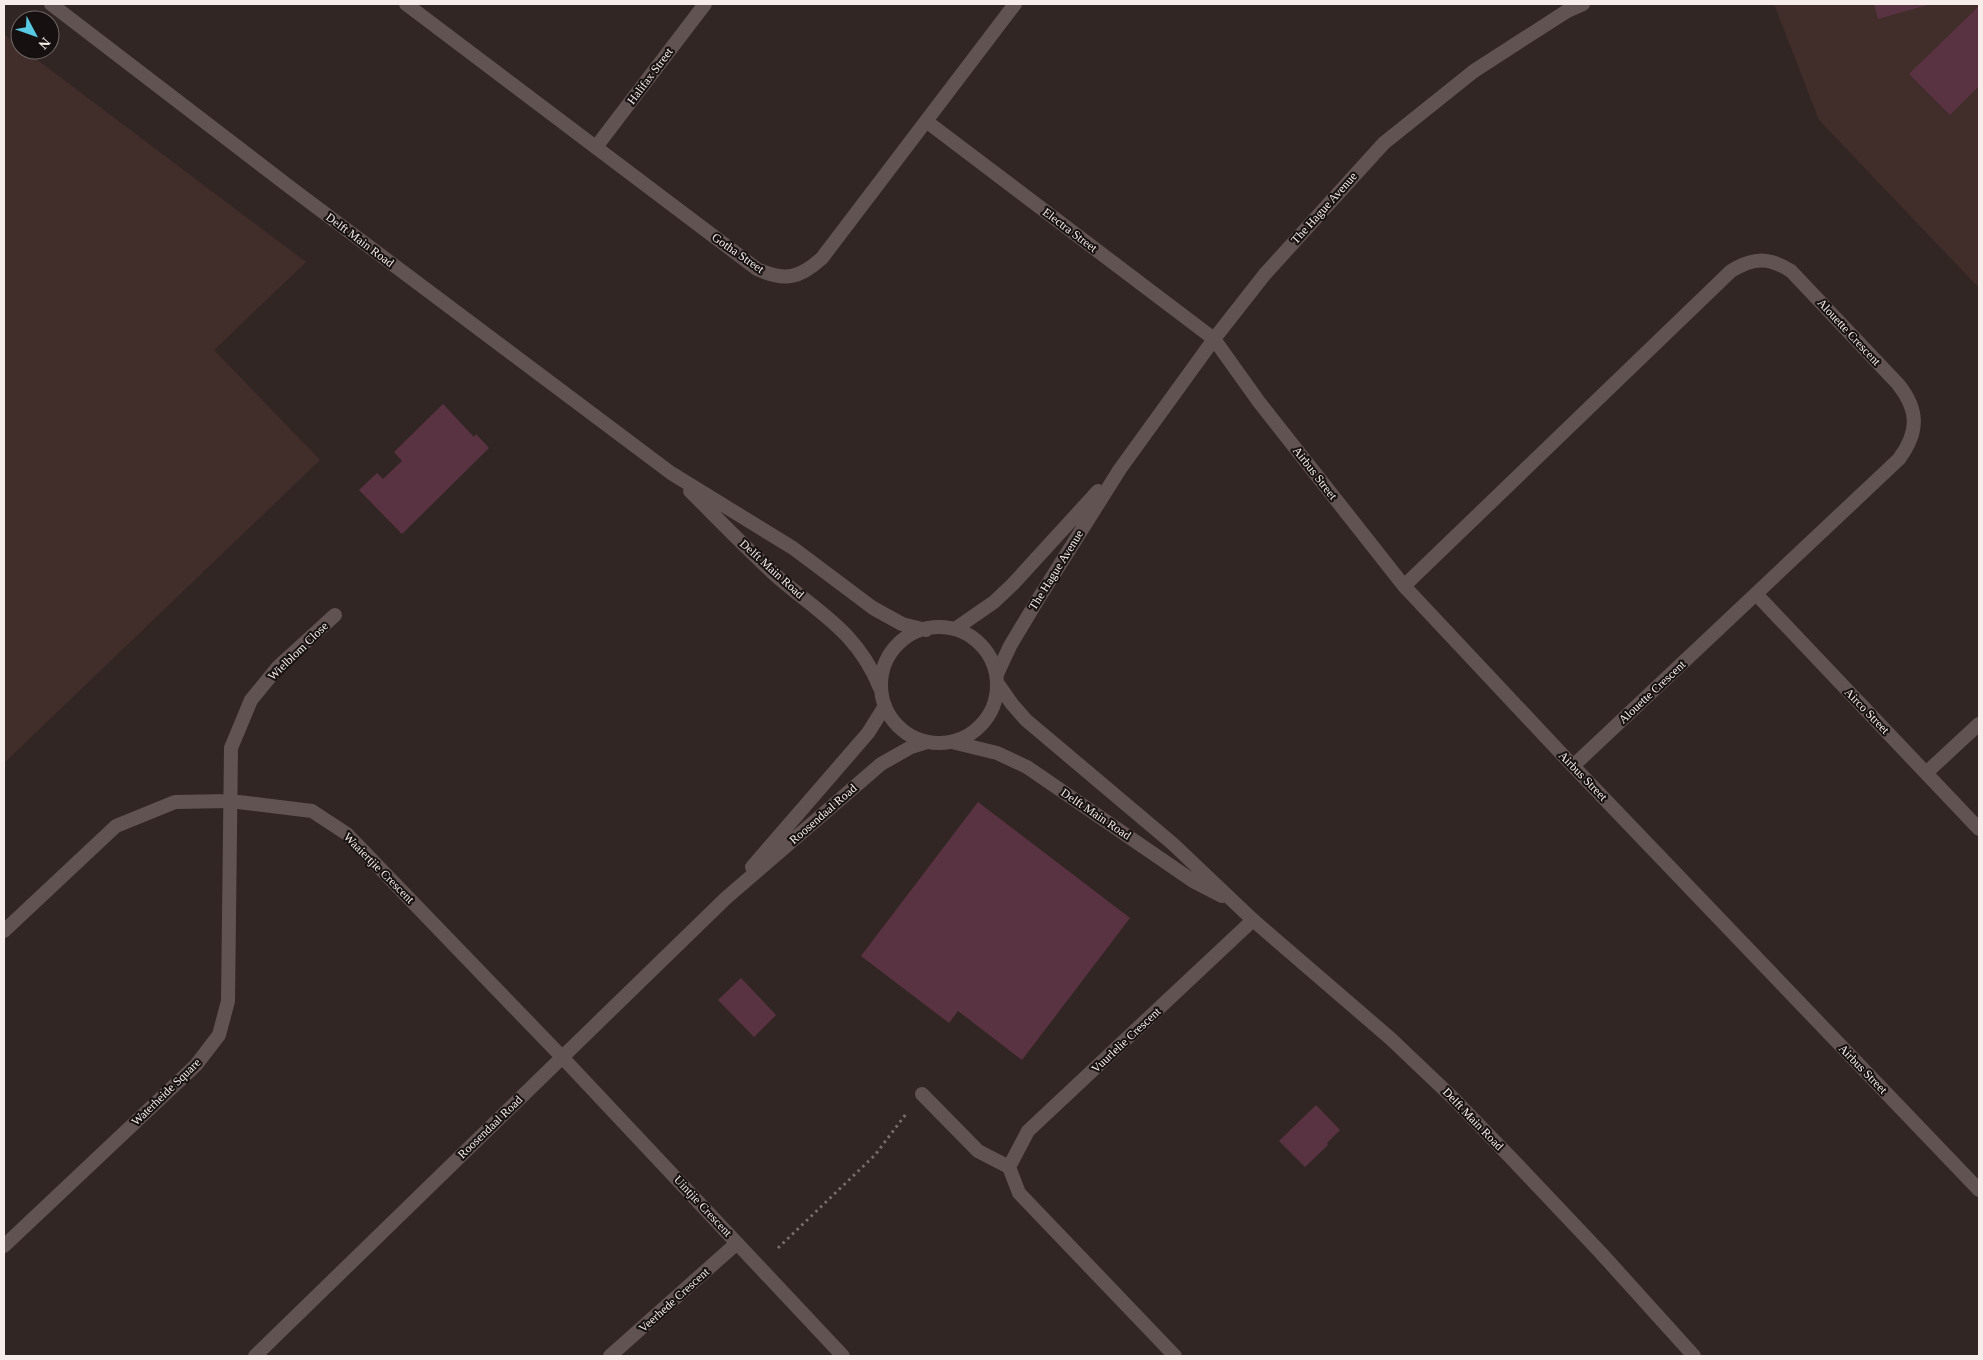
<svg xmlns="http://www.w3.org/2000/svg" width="1983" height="1360" viewBox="0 0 1983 1360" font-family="'Times New Roman',serif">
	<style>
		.built { fill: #412e2b }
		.building { fill: #5a3342 }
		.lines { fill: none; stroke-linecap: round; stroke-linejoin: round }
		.path { stroke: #796e6c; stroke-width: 3; stroke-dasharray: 2.5 4; stroke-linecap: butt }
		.minor { stroke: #615351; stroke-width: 14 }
		.tertiary { stroke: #615351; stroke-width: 14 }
		.labels { text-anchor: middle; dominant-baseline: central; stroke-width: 4; stroke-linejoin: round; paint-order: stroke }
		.street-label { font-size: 12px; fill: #f6edeb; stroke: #161110 }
	</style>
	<rect width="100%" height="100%" fill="#322624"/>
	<!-- built -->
	<path class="built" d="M 1774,4 L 1979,4 L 1979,288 L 1819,120 Z
		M 4,34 L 20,47 L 20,50 L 24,50 L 306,262 L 214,350 L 320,460 L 4,763 Z"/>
	<!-- building -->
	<path class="building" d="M 1874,4 L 1931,4 L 1878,19 Z
		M 1979,6 L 1979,86 L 1950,115 L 1909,74 Z
		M 443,404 L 474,437 L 476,434 L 489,448 L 402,534 L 359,490 L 377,473 L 383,479 L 402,461 L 394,452 Z
		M 978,802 L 1130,918 L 1022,1060 L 958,1011 L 949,1023 L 861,956 Z
		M 741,978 L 776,1015 L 754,1037 L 718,1000 Z
		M 1316,1105 L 1340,1130 L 1327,1143 L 1328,1145 L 1305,1167 L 1279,1141 Z"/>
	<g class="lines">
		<!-- path -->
		<path class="path" d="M 778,1248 L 875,1155 L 906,1114"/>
		<!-- minor -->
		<path class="minor" d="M 406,4 L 757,269 C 785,282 800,278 822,258 L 1015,4
			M 926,121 L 1214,339 L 1259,402 L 1404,586 L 1573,766 L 1979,1190
			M 596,147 L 705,4
			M 1404,586 L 1731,271 C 1754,257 1769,257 1791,271 L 1898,384 C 1919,410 1919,432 1899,459 L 1573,766
			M 1756,594 L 1979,829
			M 955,629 L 994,602 L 1013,584 L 1098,491
			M 997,674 L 1010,646 L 1037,601 L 1120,469 L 1214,339 L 1265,274 L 1384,143 L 1474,71 L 1567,11 L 1583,4
			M 1926,773 L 1979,724
			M 752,867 L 868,733 L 885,706
			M 4,931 L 116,826 L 175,802 L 230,801 L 312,811 L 347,834 L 562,1057 L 843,1356
			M 922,1094 L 978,1151 L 1009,1167 L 1019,1193 L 1175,1356
			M 1009,1167 L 1028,1131 L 1253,920
			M 4,1246 L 196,1065 L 219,1035 L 228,1001 L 231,748 L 251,700 L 278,667 L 335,615
			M 255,1356 L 726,898 L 881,764 L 911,747 L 927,742
			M 610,1356 L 737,1243"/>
		<!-- tertiary -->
		<path class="tertiary" d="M 51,4 L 291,188 L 671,473 L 793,548 L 873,608 L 902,624 L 926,630
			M 690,491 C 717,518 744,546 772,572 C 816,612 856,629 880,688
			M881 685a58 58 0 1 1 116 0a58 58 0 1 1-116 0Z
			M 998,684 L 1012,704 L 1026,720 L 1173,844 L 1253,920 L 1391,1039 L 1453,1098 L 1512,1159 L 1601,1253 L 1694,1356
			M 952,742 L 997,753 L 1027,767 L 1193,881 L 1222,896"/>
	</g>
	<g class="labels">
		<!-- street labels -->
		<g class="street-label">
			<text transform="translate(650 76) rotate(-53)">Halifax Street</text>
			<text transform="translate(1324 208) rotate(-48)">The Hague Avenue</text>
			<text transform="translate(1070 230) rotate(37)">Electra Street</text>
			<text transform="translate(360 240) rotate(37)">Delft Main Road</text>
			<text transform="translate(738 253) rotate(35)">Gotha Street</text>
			<text transform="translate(1849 332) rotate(47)">Alouette Crescent</text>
			<text transform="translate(1315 473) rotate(52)">Airbus Street</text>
			<text transform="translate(772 569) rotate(42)">Delft Main Road</text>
			<text transform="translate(1056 570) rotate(-58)">The Hague Avenue</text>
			<text transform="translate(298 651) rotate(-44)">Wielblom Close</text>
			<text transform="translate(1652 692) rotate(-43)">Alouette Crescent</text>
			<text transform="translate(1867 711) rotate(46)">Airco Street</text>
			<text transform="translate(1583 776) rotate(46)">Airbus Street</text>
			<text transform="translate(823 814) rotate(-41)">Roosendaal Road</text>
			<text transform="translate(1096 814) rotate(34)">Delft Main Road</text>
			<text transform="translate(379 868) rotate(45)">Waaiertjie Crescent</text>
			<text transform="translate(1126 1040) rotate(-43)">Vuurlelie Crescent</text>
			<text transform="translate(1863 1069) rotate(46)">Airbus Street</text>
			<text transform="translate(166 1092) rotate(-44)">Waterheide Square</text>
			<text transform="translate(1473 1119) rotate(46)">Delft Main Road</text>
			<text transform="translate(490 1127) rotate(-44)">Roosendaal Road</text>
			<text transform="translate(703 1206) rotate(47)">Uintjie Crescent</text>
			<text transform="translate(674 1300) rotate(-42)">Veerhede Crescent</text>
		</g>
	</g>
	<!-- border -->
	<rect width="1983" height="1360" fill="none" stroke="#f6edeb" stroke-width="10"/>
	<!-- north arrow -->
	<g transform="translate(35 35) rotate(131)"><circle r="24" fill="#161110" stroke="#706968"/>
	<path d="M0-4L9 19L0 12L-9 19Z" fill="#58c9e3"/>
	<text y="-8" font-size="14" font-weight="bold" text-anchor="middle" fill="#f6edeb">N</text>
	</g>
</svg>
